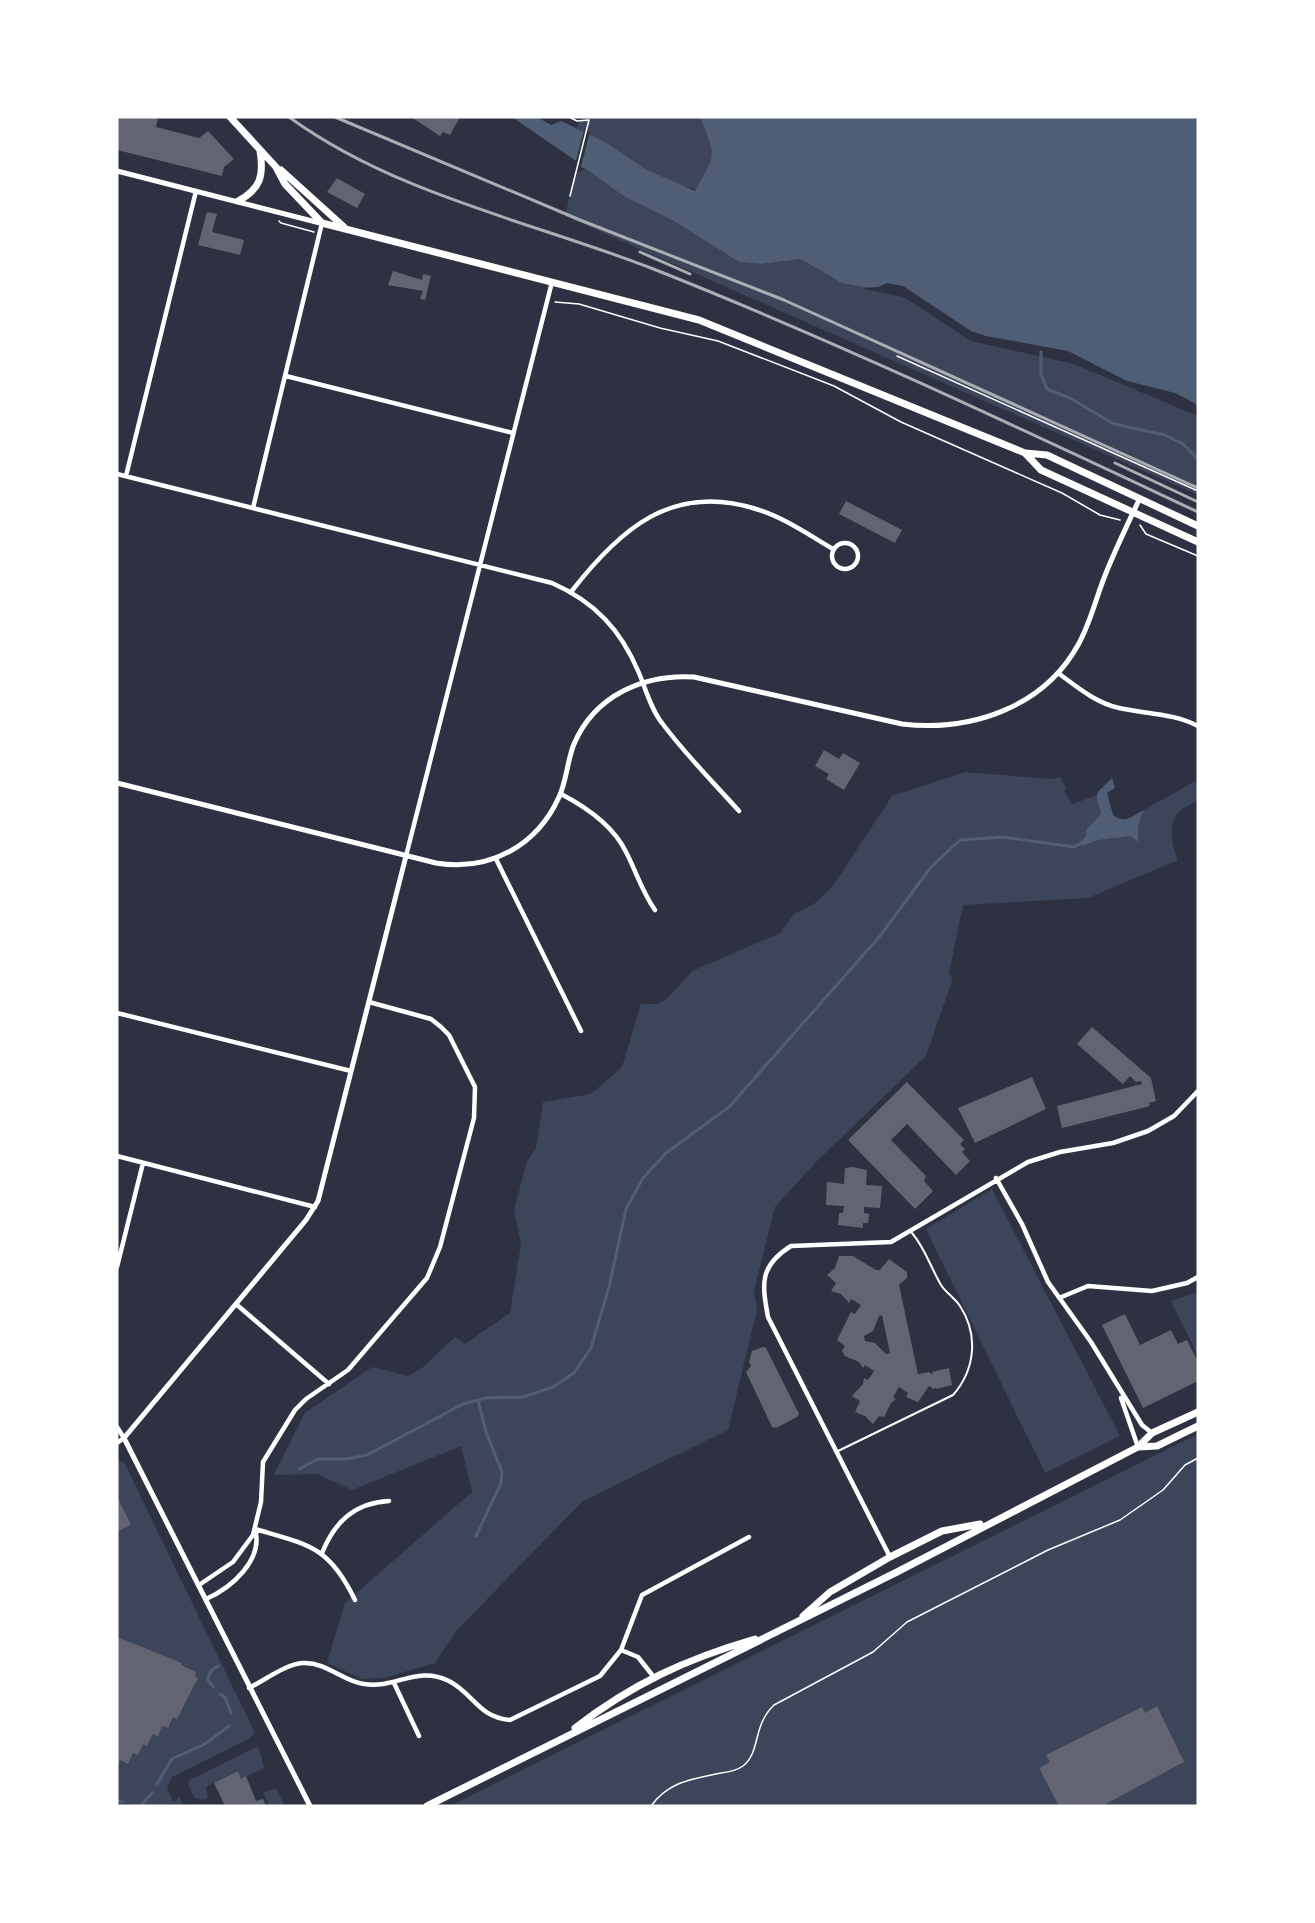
<svg xmlns="http://www.w3.org/2000/svg" width="1315" height="1923" viewBox="0 0 1315 1923" font-family="Poppins,sans-serif">
	<style>
		.green { fill: #3c4559 }
		.water { fill: #4f5d75 }
		.pier { fill: #2d3142 }
		.lines { fill: none; stroke-linecap: round; stroke-linejoin: round }
		.stream { stroke: #4f5d75; stroke-width: 3 }
		.building { fill: #626471; fill-rule: evenodd }
		.path { stroke: #fff; stroke-width: 1.5 }
		.service { stroke: #fff; stroke-width: 2 }
		.minor { stroke: #fff; stroke-width: 4.5 }
		.tertiary { stroke: #fff; stroke-width: 5 }
		.primary { stroke: #fff; stroke-width: 7 }
		.rail { stroke: #abadb3; stroke-width: 3 }
	</style>
	<rect width="100%" height="100%" fill="#2d3142"/>
	<!-- green -->
	<path class="green" d="M 581,117 L 707,117 L 721,166 L 698,190 L 673,183 L 647,170 L 576,128 Z
		M 586,169 L 625,197 L 672,220 L 739,262 L 761,264 L 801,259 L 1075,361 L 1198,413 L 1198,495 L 565,216 L 575,173 Z
		M 965,772 L 1051,779 L 1060,777 L 1067,789 L 1064,791 L 1073,804 L 1104,792 L 1120,829 L 1140,816 L 1144,810 L 1194,782 L 1198,782 L 1198,800 C 1192,804 1182,808 1178,813 C 1168,826 1172,847 1178,860 L 1088,898 L 963,905 L 949,973 L 953,978 L 926,1056 L 816,1162 L 775,1207 L 754,1291 L 757,1310 L 728,1430 L 583,1501 L 456,1631 L 435,1663 L 384,1678 L 362,1679 L 327,1663 L 345,1603 L 472,1492 L 461,1446 L 352,1490 L 317,1474 L 274,1475 L 305,1413 L 372,1367 L 408,1376 L 422,1368 L 455,1337 L 465,1344 L 510,1313 L 521,1244 L 514,1210 L 527,1161 L 536,1148 L 543,1102 L 591,1094 L 622,1067 L 641,1004 L 657,1004 L 667,999 L 692,971 L 780,933 L 794,914 L 814,904 L 832,887 L 892,796 Z
		M 992,1189 L 1120,1436 L 1045,1473 L 926,1229 Z
		M 1198,1292 L 1198,1356 L 1171,1301 Z
		M 1198,1434 L 1198,1806 L 450,1806 Z
		M 117,1459 L 125,1464 L 255,1733 L 250,1738 L 172,1777 L 167,1789 L 174,1803 L 179,1797 L 184,1806 L 117,1806 Z
		M 255,1748 L 259,1748 L 264,1768 L 241,1779 L 237,1771 L 206,1787 L 208,1798 L 201,1800 L 194,1797 L 188,1784 L 191,1779 Z
		M 276,1788 L 285,1806 L 270,1806 L 263,1793 Z"/>
	<!-- water -->
	<path class="water" d="M 503,117 L 537,117 L 551,125 L 561,121 L 605,142 L 647,170 L 695,191 C 716,153 717,159 700,117 L 1198,117 L 1198,413 L 1075,361 L 988,343 L 905,295 L 842,283 L 801,259 L 761,264 L 739,262 L 672,220 L 625,197 L 586,169 L 571,163 Z
		M 1112,778 L 1115,788 L 1107,793 L 1113,815 C 1125,825 1133,815 1144,810 L 1138,826 L 1138,842 L 1131,836 L 1098,840 L 1082,846 L 1079,843 L 1086,836 L 1086,830 L 1101,814 C 1094,787 1096,796 1112,778 Z"/>
	<!-- pier -->
	<path class="pier" d="M 500,117 L 512,117 L 576,161 L 584,130 L 590,132 L 580,170 L 506,125 Z
		M 887,283 L 903,286 L 971,331 L 986,336 L 1068,351 L 1127,381 L 1175,393 L 1198,405 L 1198,416 L 1074,364 L 971,341 L 904,297 L 860,288 L 879,287 Z"/>
	<g class="lines">
		<!-- stream -->
		<path class="stream" d="M 1041,352 L 1041,374 L 1047,389 L 1070,398 L 1114,424 L 1165,435 L 1183,444 L 1198,459
			M 299,1469 L 318,1459 L 347,1459 L 367,1455 L 463,1404 L 486,1398 L 523,1397 L 553,1387 L 574,1373 L 591,1348 L 609,1287 L 626,1209 L 643,1178 L 666,1153 L 729,1107 L 880,936 L 931,867 L 960,840 L 1003,837 L 1074,847 L 1082,843
			M 476,1536 L 501,1483 L 502,1472 L 486,1432 L 478,1400
			M 213,1687 L 208,1680 C 209,1672 211,1670 218,1666
			M 220,1694 L 225,1697 L 231,1713
			M 157,1784 L 172,1759 L 205,1744 L 229,1726
			M 117,1801 L 123,1802
			M 133,1805 L 136,1806
			M 141,1806 L 152,1793"/>
	</g>
	<!-- building -->
	<path class="building" d="M 117,117 L 158,118 L 156,127 L 199,138 L 208,131 L 234,159 L 224,167 L 222,176 L 117,150 Z
		M 411,117 L 456,117 L 459,119 L 450,135 L 443,132 L 440,136 Z
		M 337,178 L 365,194 L 357,208 L 327,192 Z
		M 207,212 L 217,214 L 212,232 L 244,240 L 240,255 L 198,245 Z
		M 393,271 L 422,280 L 423,274 L 431,276 L 425,300 L 420,299 L 423,291 L 388,285 Z
		M 846,501 L 902,530 L 895,543 L 839,514 Z
		M 824,750 L 839,759 L 843,753 L 860,763 L 844,790 L 826,779 L 829,774 L 815,766 Z
		M 1092,1027 L 1151,1078 L 1156,1101 L 1149,1103 L 1150,1106 L 1062,1128 L 1057,1106 L 1142,1084 L 1141,1081 L 1136,1082 L 1130,1076 L 1123,1084 L 1077,1044 Z
		M 1032,1077 L 1046,1109 L 975,1143 L 958,1108 Z
		M 907,1082 L 964,1140 L 960,1144 L 965,1149 L 962,1152 L 970,1161 L 956,1175 L 907,1124 L 891,1140 L 926,1176 L 924,1181 L 933,1191 L 915,1209 L 848,1140 Z
		M 853,1167 L 867,1170 L 866,1185 L 882,1186 L 880,1208 L 864,1207 L 864,1213 L 869,1214 L 868,1223 L 863,1223 L 863,1228 L 838,1225 L 839,1213 L 843,1213 L 844,1206 L 826,1205 L 827,1182 L 844,1184 L 845,1168 Z
		M 839,1256 L 853,1256 L 876,1270 L 880,1270 L 889,1259 L 907,1272 L 907,1278 L 899,1285 L 918,1374 L 929,1372 L 933,1375 L 932,1372 L 949,1368 L 952,1385 L 936,1389 L 935,1387 L 934,1389 L 929,1386 L 918,1402 L 906,1397 L 908,1393 L 899,1387 L 893,1397 L 896,1399 L 891,1403 L 884,1417 L 879,1416 L 873,1424 L 865,1416 L 855,1412 L 860,1401 L 852,1396 L 863,1384 L 864,1378 L 868,1380 L 874,1371 L 865,1365 L 863,1368 L 859,1362 L 845,1356 L 842,1351 L 845,1346 L 837,1340 L 851,1312 L 855,1314 L 861,1305 L 851,1299 L 849,1303 L 841,1294 L 831,1291 L 836,1283 L 827,1275 L 835,1268 ZM 882,1315 L 890,1353 L 886,1354 L 875,1343 L 865,1341 L 864,1336 L 873,1331 L 879,1316 Z
		M 1125,1314 L 1140,1345 L 1171,1330 L 1178,1344 L 1187,1340 L 1198,1362 L 1198,1381 L 1143,1408 L 1102,1325 Z
		M 763,1347 L 766,1348 L 799,1414 L 797,1417 L 776,1428 L 772,1427 L 746,1372 L 751,1366 L 749,1362 L 752,1351 Z
		M 117,1496 L 131,1525 L 117,1532 Z
		M 117,1637 L 182,1663 L 181,1665 L 196,1672 L 195,1676 L 198,1678 L 177,1719 L 173,1717 L 168,1728 L 162,1726 L 158,1737 L 153,1734 L 147,1746 L 143,1744 L 138,1755 L 133,1753 L 128,1764 L 120,1760 L 117,1770 Z
		M 1157,1706 L 1184,1762 L 1102,1806 L 1059,1806 L 1039,1768 L 1050,1762 L 1046,1755 L 1142,1707 L 1145,1713 Z
		M 238,1771 L 241,1779 L 246,1776 L 256,1801 L 263,1799 L 266,1806 L 225,1806 L 214,1783 Z"/>
	<g class="lines">
		<!-- path -->
		<path class="path" d="M 569,117 L 577,121 L 589,120 L 570,196
			M 279,221 L 281,223 L 314,232
			M 555,302 L 579,304 L 660,328 L 718,341 L 834,386 L 901,422 L 1062,493 L 1100,515 L 1120,520
			M 897,356 L 1198,491
			M 1140,525 L 1146,534 L 1198,556
			M 651,1806 C 669,1781 693,1779 721,1773 C 729,1772 736,1771 743,1766 C 761,1752 752,1726 774,1705 L 873,1652 L 907,1622 L 1048,1550 L 1120,1520 L 1163,1490 L 1185,1465 L 1198,1458"/>
		<!-- service -->
		<path class="service" d="M 836,1452 L 953,1395 C 975,1370 979,1335 960,1306 C 955,1298 946,1293 941,1285 C 931,1268 925,1248 912,1233"/>
		<!-- minor -->
		<path class="minor" d="M 286,376 L 513,433
			M 117,474 L 552,583 C 595,602 621,630 639,673 C 646,690 651,709 662,723 C 685,754 713,782 739,811
			M 126,476 L 196,191
			M 253,508 L 322,223
			M832 556a13 13 0 1 1 26 0a13 13 0 1 1-26 0Z
			M 571,592 C 619,530 672,482 756,509 C 783,517 809,535 833,549
			M 1058,673 C 1077,687 1096,703 1119,708 C 1146,714 1173,713 1198,726
			M 561,794 C 586,807 613,825 626,852 C 636,871 642,892 655,910
			M 406,856 L 552,282
			M 496,859 L 581,1031
			M 117,1013 L 351,1071
			M 117,1156 L 315,1207
			M 996,1178 L 1022,1224 L 1048,1282 L 1091,1342 L 1142,1425 L 1152,1433
			M 117,1267 L 143,1163
			M 1059,1298 L 1088,1286 L 1152,1291 L 1187,1283 L 1198,1277
			M 236,1304 L 329,1384
			M 1121,1398 L 1138,1447
			M 117,1427 L 124,1438 L 117,1443
			M 255,1529 C 309,1545 329,1546 355,1600
			M 322,1553 C 335,1521 355,1503 389,1501
			M 890,1557 L 768,1317 C 762,1284 759,1266 791,1246 L 891,1242 L 1028,1162 L 1060,1152 L 1113,1143 L 1148,1131 L 1174,1116 L 1198,1091
			M 199,1585 L 233,1562 L 253,1535 L 261,1502 L 263,1462 L 295,1410 L 306,1399 L 348,1370 L 427,1278 L 440,1247 L 474,1118 L 475,1087 L 449,1035 L 441,1027 L 431,1019 L 369,1002
			M 206,1599 C 231,1588 264,1560 255,1529
			M 621,1650 L 638,1657 L 653,1676
			M 394,1683 L 419,1736
			M 249,1688 C 265,1680 286,1664 303,1663 C 327,1662 342,1681 364,1684 C 396,1689 417,1665 449,1681 C 474,1694 478,1717 510,1720 L 600,1676 L 621,1650 L 642,1595 L 749,1537"/>
		<!-- tertiary -->
		<path class="tertiary" d="M 117,171 L 320,223
			M 117,783 L 436,863 C 489,872 537,846 559,797 C 567,780 567,761 574,744 C 595,695 644,674 694,677 L 902,724 C 970,732 1043,708 1078,645 C 1091,622 1096,597 1106,573 C 1116,548 1128,523 1140,498
			M 310,1806 L 124,1438 L 306,1220 L 318,1201 L 406,856"/>
		<!-- primary -->
		<path class="primary" d="M 230,117 L 276,167 L 285,184 L 322,223 L 699,320 L 1025,453 L 1047,455 L 1198,526
			M 281,170 L 344,227
			M 238,201 C 261,189 264,175 260,151
			M 1025,453 L 1041,470 L 1198,542
			M 1138,1447 L 1157,1446 L 1198,1426
			M 803,1616 L 830,1592 L 890,1557 L 942,1531 L 980,1524
			M 575,1728 C 632,1684 686,1659 755,1639
			M 427,1806 L 897,1572 L 1138,1447 L 1152,1433 L 1198,1412"/>
		<!-- rail -->
		<path class="rail" d="M 289,117 C 396,195 534,222 656,270 C 840,343 1019,428 1198,512
			M 335,117 L 580,220 L 784,300 L 1198,488
			M 640,252 L 690,274
			M 1115,463 L 1198,502"/>
	</g>
	<!-- border -->
	<rect width="1315" height="1923" fill="none" stroke="#ffffff" stroke-width="237"/>
</svg>
